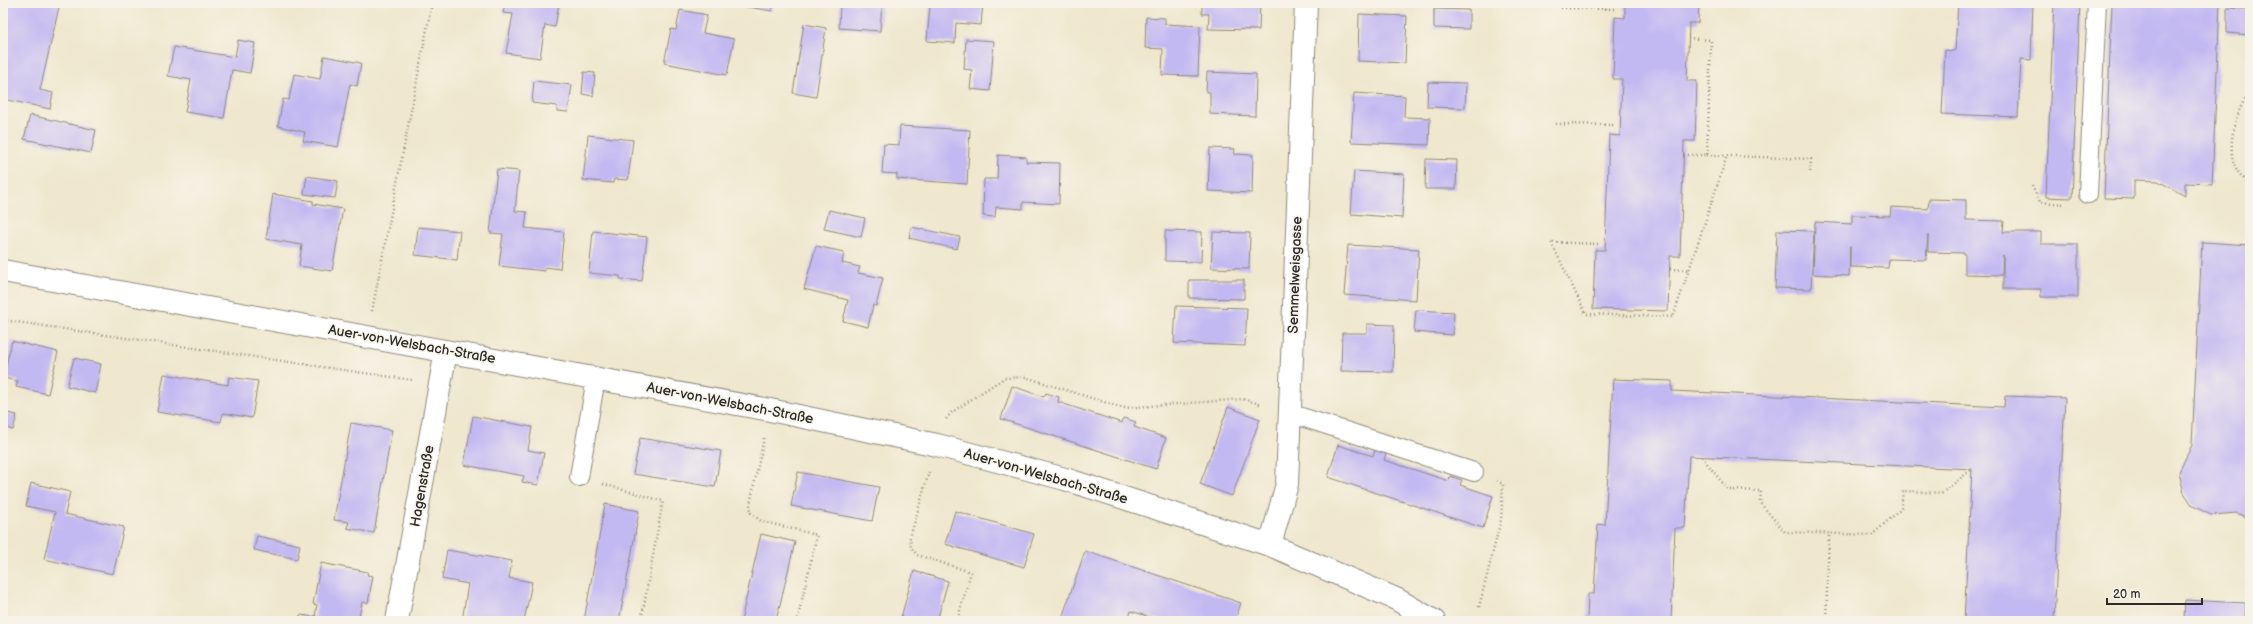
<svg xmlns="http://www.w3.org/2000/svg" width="2253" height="624" viewBox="0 0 2253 624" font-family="'Balsamiq Sans',sans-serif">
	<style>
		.building { fill: #c3b9f2 }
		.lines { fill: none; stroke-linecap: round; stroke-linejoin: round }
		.service-casing { stroke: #8d897c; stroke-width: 20 }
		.minor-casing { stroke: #8d897c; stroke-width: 24 }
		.path { stroke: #8d897c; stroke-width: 2.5; stroke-dasharray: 1 3; stroke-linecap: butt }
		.service { stroke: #fff; stroke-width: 18 }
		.minor { stroke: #fff; stroke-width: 22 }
		.labels { text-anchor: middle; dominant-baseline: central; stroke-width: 3; stroke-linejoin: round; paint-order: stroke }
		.street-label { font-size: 14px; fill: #2b2b2b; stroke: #f7f3e8 }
	</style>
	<rect width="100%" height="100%" fill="#f7f3e8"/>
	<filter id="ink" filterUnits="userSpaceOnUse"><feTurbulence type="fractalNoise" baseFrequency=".025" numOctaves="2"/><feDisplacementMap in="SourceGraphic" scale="8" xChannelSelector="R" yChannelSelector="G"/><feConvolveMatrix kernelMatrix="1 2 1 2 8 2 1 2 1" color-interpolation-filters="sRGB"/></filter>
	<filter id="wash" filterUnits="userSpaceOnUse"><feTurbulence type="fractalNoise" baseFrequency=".012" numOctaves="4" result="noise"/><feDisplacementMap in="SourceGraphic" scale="16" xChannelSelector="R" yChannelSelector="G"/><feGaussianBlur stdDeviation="0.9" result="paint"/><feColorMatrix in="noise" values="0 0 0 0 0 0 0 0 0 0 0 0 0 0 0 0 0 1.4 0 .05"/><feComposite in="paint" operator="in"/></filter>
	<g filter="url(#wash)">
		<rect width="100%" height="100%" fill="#efe7ce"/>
		<g id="blocks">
			<!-- building -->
			<path class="building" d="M 3,3 L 60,3 L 40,90 L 53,93 L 50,109 L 3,99 Z
				M 505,3 L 559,3 L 555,27 L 545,25 L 540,58 L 506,53 L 513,14 L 503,13 Z
				M 743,3 L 773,3 L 772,11 L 742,6 Z
				M 840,3 L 882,3 L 880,31 L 839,28 Z
				M 944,3 L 983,3 L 981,25 L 956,23 L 955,43 L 927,41 L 930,4 L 944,5 Z
				M 1202,3 L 1260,3 L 1259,30 L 1208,29 L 1209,14 L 1202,14 Z
				M 1625,3 L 1699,3 L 1698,23 L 1689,23 L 1687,81 L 1697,81 L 1695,141 L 1684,141 L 1680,256 L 1670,256 L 1668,311 L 1593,309 L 1595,250 L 1605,250 L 1609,135 L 1620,136 L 1622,79 L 1613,79 L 1615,17 L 1625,18 Z
				M 1958,3 L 2033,3 L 2031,60 L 2021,59 L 2018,117 L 1942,114 L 1945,50 L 1955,51 Z
				M 2054,3 L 2080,3 L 2072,198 L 2046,197 Z
				M 2112,3 L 2220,3 L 2212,184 L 2185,183 L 2185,196 L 2158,181 L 2134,180 L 2134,199 L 2104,198 Z
				M 2227,8 L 2250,9 L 2250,35 L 2227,33 Z
				M 1434,9 L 1469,10 L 1469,29 L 1434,28 Z
				M 680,10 L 707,15 L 703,33 L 734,39 L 727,75 L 664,63 L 671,29 L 676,30 Z
				M 1359,14 L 1407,16 L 1405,63 L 1358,61 Z
				M 1146,17 L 1165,18 L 1165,24 L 1200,26 L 1198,76 L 1162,75 L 1163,49 L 1145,48 Z
				M 804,24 L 826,28 L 816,97 L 793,93 Z
				M 966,39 L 994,41 L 990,91 L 970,89 L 972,70 L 964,69 Z
				M 238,40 L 255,43 L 250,73 L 232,70 L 224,118 L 185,112 L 191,80 L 168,76 L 174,47 L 235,57 Z
				M 324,56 L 361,63 L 357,86 L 350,84 L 338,147 L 303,141 L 305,132 L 278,126 L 283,99 L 289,100 L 294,74 L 320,79 Z
				M 584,72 L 595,73 L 593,96 L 582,94 Z
				M 1207,72 L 1256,74 L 1255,116 L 1210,114 L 1210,92 L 1206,92 Z
				M 534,81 L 572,85 L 568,112 L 557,111 L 557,106 L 532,103 Z
				M 1428,82 L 1466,83 L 1465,108 L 1427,107 Z
				M 1354,93 L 1405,96 L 1404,117 L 1430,118 L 1429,145 L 1351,142 Z
				M 30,115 L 96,130 L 91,153 L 24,139 Z
				M 900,126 L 970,130 L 967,184 L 897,179 L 897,174 L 882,173 L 884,144 L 899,145 Z
				M 588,135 L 633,140 L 628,180 L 614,179 L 613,183 L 583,180 Z
				M 1210,148 L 1235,149 L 1234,154 L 1253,155 L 1252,193 L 1208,191 Z
				M 998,155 L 1026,157 L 1026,162 L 1060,163 L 1059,204 L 1023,202 L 1023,209 L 996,207 L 995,217 L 983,216 L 984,179 L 997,179 Z
				M 1426,159 L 1457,160 L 1456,189 L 1425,189 Z
				M 497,169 L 519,171 L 515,211 L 527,212 L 525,228 L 564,232 L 560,269 L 545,267 L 545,271 L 499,266 L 503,234 L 490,233 Z
				M 1354,171 L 1404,174 L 1402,218 L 1351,214 Z
				M 307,176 L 338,181 L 335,198 L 304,194 Z
				M 273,194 L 313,201 L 313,204 L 343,209 L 332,271 L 299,266 L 302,245 L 266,239 Z
				M 1929,199 L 1966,200 L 1966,220 L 2004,221 L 2003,232 L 2041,232 L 2041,244 L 2078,244 L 2078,297 L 2041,297 L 2041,289 L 2003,289 L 2003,255 L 2002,275 L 1965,274 L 1965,253 L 1928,252 L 1928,235 L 1926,260 L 1889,259 L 1888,268 L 1850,267 L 1850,246 L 1849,276 L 1813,274 L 1815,222 L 1852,224 L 1852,215 L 1890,216 L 1891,207 L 1928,209 Z
				M 829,210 L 865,218 L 861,237 L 824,229 Z
				M 418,227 L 460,231 L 457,260 L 415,255 Z
				M 911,227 L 960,237 L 957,249 L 909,238 Z
				M 1777,230 L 1814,231 L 1811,289 L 1775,288 Z
				M 593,231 L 647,237 L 642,281 L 620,279 L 620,276 L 589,273 Z
				M 1165,231 L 1202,232 L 1201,262 L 1165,261 Z
				M 1213,232 L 1250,233 L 1249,269 L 1211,268 Z
				M 2202,242 L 2250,245 L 2250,519 L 2237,513 L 2211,515 L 2193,506 L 2184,493 L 2179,472 L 2192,445 Z
				M 1348,245 L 1419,249 L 1416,300 L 1344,295 Z
				M 816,246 L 844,252 L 842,263 L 860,267 L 858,273 L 883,278 L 876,306 L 873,305 L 868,327 L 843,321 L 848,300 L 804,289 Z
				M 1189,280 L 1244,280 L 1244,299 L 1189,298 Z
				M 1176,306 L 1247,308 L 1245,346 L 1174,343 Z
				M 1416,310 L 1454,312 L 1453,335 L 1414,332 Z
				M 1367,324 L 1394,325 L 1393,372 L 1341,371 L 1342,333 L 1367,333 Z
				M 12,341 L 58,352 L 48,394 L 16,387 L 18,381 L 3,378 Z
				M 74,358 L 101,364 L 95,393 L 67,386 Z
				M 164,374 L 228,385 L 229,377 L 258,381 L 252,418 L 223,413 L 221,422 L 157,412 Z
				M 1613,379 L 1672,381 L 1672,391 L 2004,407 L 2005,396 L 2065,398 L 2054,621 L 1964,621 L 1972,469 L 1689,456 L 1685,528 L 1675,528 L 1671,621 L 1587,621 L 1588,594 L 1594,594 L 1598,524 L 1605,525 Z
				M 1012,386 L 1044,397 L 1046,393 L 1059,397 L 1058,402 L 1122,423 L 1123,418 L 1130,420 L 1136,422 L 1134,427 L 1166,438 L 1156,469 L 1001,419 Z
				M 1228,407 L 1260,419 L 1232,496 L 1200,484 Z
				M 3,412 L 17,415 L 13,430 L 3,427 Z
				M 473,416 L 532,427 L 528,450 L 544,453 L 538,485 L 522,482 L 524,476 L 464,465 Z
				M 351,423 L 392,430 L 374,533 L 347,528 L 349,522 L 334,520 Z
				M 640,438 L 721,451 L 715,487 L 633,474 Z
				M 1338,445 L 1373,456 L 1375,450 L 1381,452 L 1386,454 L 1384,460 L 1449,481 L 1450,476 L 1462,480 L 1460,485 L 1493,496 L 1483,528 L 1328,477 Z
				M 798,472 L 879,487 L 872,521 L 791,506 Z
				M 31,483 L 70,492 L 65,514 L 124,527 L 113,574 L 44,559 L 55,512 L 26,506 Z
				M 605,504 L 639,511 L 632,552 L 619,621 L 584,621 Z
				M 955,511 L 1034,534 L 1024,567 L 945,544 Z
				M 761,534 L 795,542 L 776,621 L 741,621 Z
				M 257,536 L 300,545 L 297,559 L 254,550 Z
				M 447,550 L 512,561 L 509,578 L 532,582 L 524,621 L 462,621 L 468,584 L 442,579 Z
				M 1085,551 L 1241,603 L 1235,621 L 1162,621 L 1131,611 L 1128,621 L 1061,621 Z
				M 321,563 L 368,572 L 367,575 L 373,576 L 368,603 L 362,602 L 358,621 L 299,621 L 300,615 L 315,617 L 317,605 L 313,604 Z
				M 914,571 L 948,581 L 937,621 L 900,621 Z
				M 2185,600 L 2246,603 L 2245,621 L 2184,621 Z"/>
		</g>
	</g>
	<g filter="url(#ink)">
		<use href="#blocks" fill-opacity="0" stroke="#8d897c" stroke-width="1"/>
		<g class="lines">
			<!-- service casing -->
			<g class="service-casing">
				<path id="service" d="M 2088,194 L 2097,3
					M 1289,413 L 1474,472
					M 579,477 L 596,378"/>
			</g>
			<!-- minor casing -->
			<g class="minor-casing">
				<path id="minor" d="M 3,271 L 770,410 L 937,445 L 1065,479 L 1270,545 L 1396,599 L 1434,621
					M 1270,545 L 1287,484 L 1306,3
					M 397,621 L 446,351"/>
			</g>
			<!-- path -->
			<path class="path" d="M 1561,8 L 1616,9
				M 1606,9 L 1606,3
				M 2250,93 C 2236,107 2226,148 2235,166 C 2238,173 2245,180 2250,186
				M 1556,124 L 1613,125
				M 1684,155 L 1707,155 L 1711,40 L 1688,38
				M 1707,155 L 1811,159 L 1810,174
				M 2032,186 L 2040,202 L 2064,204
				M 1598,244 L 1551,242 L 1586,314 L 1673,317 L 1689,270
				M 1670,269 L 1689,270 L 1727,156
				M 372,311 L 432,3
				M 3,320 L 412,380
				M 946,419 L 952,412 L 1004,378 L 1025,377 L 1123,408 L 1243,399 L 1262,405
				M 764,438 L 750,504 L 751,513 L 761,521 L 817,535 L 797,621
				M 1702,457 L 1728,490 L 1761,491 L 1760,503 L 1785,532 L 1872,535 L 1901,509 L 1903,491 L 1942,493 L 1972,469
				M 929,472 L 910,538 L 911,547 L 917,555 L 971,572 L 957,621
				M 603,484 L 663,501 L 641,621
				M 1479,607 L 1501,520 L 1503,484 L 1497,481
				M 1826,621 L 1829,534"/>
			<!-- service -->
			<use href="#service" class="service"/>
			<!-- minor -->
			<use href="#minor" class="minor"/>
		</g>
	</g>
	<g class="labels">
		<!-- street labels -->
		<g class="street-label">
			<text transform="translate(1295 275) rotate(-88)">Semmelweisgasse</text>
			<text transform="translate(412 344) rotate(10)">Auer-von-Welsbach-Straße</text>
			<text transform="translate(730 403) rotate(11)">Auer-von-Welsbach-Straße</text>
			<text transform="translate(1046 476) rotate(16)">Auer-von-Welsbach-Straße</text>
			<text transform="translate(422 486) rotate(-80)">Hagenstraße</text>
		</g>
	</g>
	<!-- margin -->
	<rect width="2253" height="624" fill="none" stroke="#f7f3e8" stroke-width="16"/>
	<!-- scale -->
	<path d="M2107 598v6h95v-6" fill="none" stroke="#2b2b2b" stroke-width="2"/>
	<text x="2113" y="598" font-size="12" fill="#2b2b2b" stroke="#f7f3e8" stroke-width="3" paint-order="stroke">20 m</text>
</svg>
